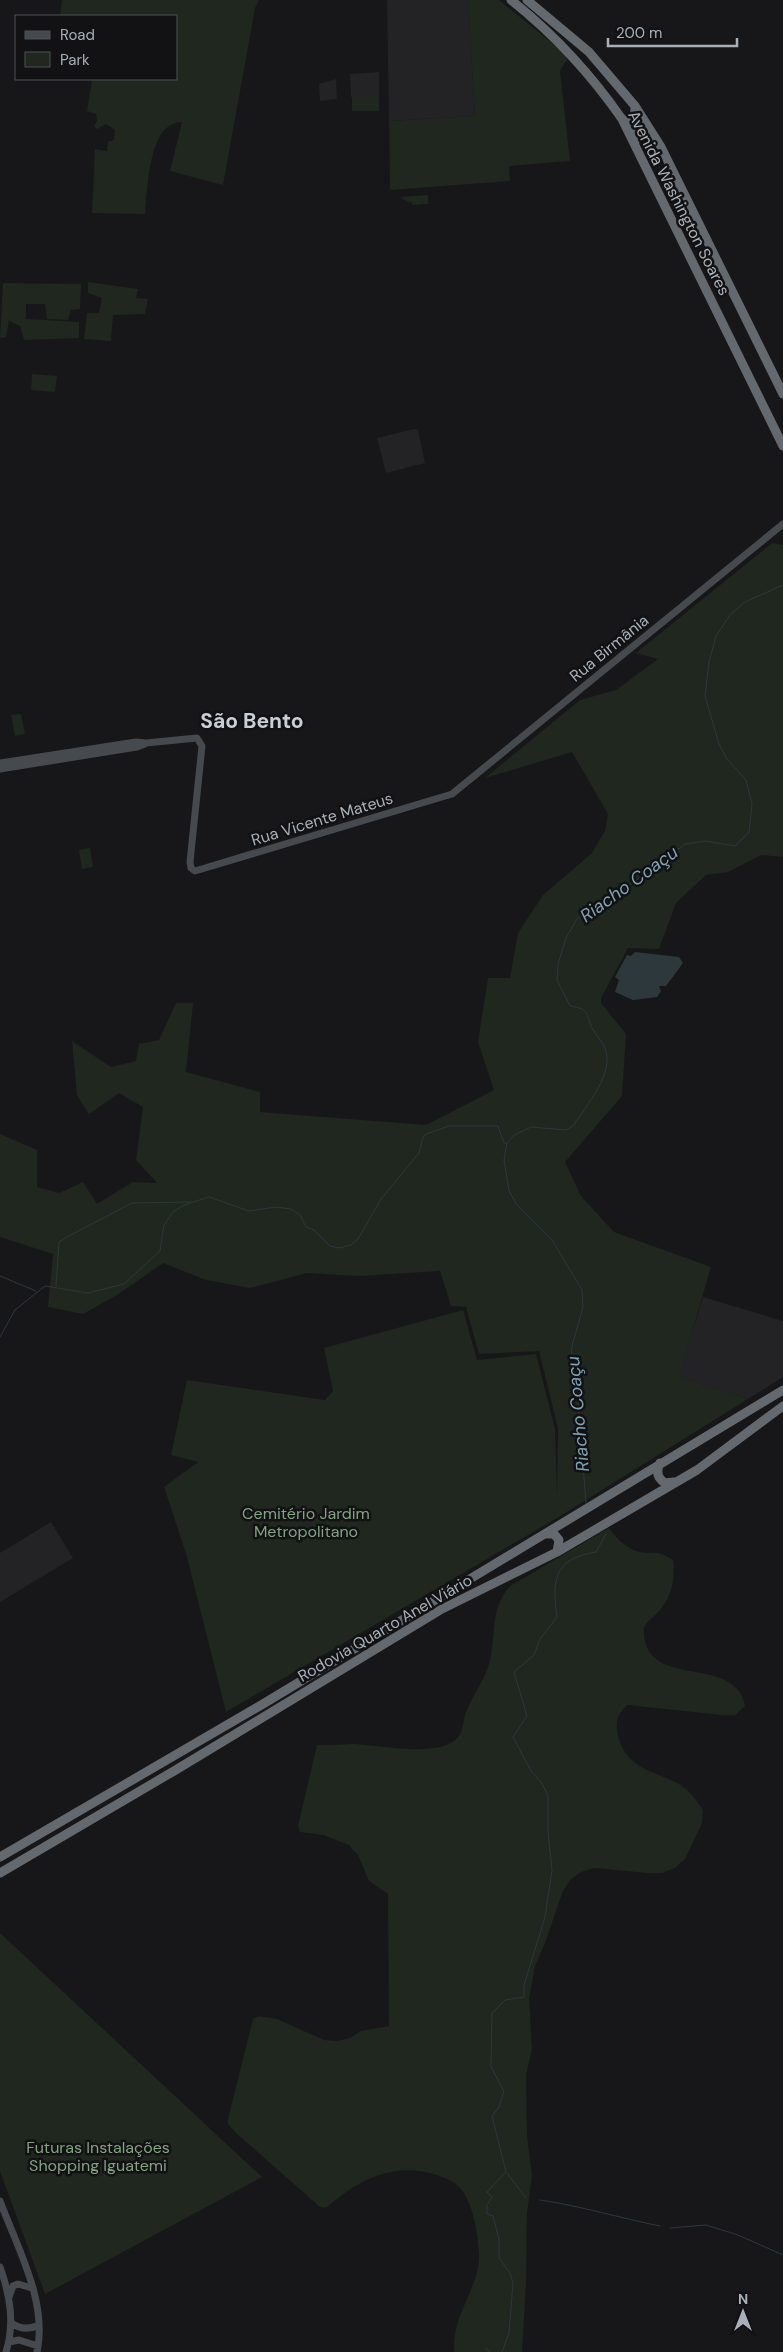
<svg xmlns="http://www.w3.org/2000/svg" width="783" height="2352" viewBox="0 0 783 2352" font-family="'DM Sans',sans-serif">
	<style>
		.built { fill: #232326 }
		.green { fill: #1f271f }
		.water { fill: #2d383d }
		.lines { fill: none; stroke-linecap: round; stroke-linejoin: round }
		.stream { stroke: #2d383d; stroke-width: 1 }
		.secondary { stroke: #46494e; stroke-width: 7 }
		.highway { stroke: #64686f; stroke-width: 9 }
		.labels { text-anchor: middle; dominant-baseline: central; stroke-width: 5; stroke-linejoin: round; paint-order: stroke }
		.street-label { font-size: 16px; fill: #a9b0b9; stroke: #121214 }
		.park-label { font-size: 16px; fill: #83a381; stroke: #121214 }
		.water-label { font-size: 18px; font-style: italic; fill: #81a2b3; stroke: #121214 }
		.district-label { font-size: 21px; font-weight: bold; fill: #caced5; stroke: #121214 }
	</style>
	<rect width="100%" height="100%" fill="#171719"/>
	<!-- built -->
	<path class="built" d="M 387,0 L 468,0 L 475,116 L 389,121 Z
		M 379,72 L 379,97 L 351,97 L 350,74 Z
		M 336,79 L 337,99 L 320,101 L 319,84 Z
		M 414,429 L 418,430 L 425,463 L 386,473 L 377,438 Z
		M 703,1297 L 783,1321 L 783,1377 L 748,1399 L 678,1377 Z
		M 51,1522 L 73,1558 L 0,1602 L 0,1553 Z"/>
	<!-- green -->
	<path class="green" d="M 62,0 L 259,0 L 255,8 L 252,25 L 223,185 L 170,171 L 182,122 C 148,122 148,189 145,214 L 92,213 L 95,149 L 107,151 L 108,142 L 114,140 L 115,130 L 106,124 L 97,129 L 94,126 L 97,121 L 96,114 L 87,111 L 92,80 L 81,79 L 176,79 L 176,16 L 60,16 Z
		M 468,0 L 499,0 L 569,57 L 560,70 L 570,161 L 509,166 L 510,181 L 390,190 L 389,121 L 475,116 Z
		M 352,97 L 379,97 L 379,111 L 352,111 Z
		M 428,195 L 428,204 L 412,205 L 412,201 L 410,203 L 400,197 Z
		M 88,282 L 138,289 L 136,298 L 148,299 L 145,314 L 113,315 L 111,341 L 84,339 L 87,313 L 99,313 L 102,298 L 88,293 Z
		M 3,283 L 81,284 L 80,309 L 71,310 L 68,320 L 47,319 L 45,304 L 26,304 L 26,319 L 79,322 L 79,338 L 24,340 L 20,326 L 9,321 L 6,337 L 0,338 Z
		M 32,374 L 57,376 L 55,392 L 31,390 Z
		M 772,543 L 783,545 L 783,857 L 761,855 L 728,872 L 706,875 L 676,903 L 659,949 L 628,948 L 601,998 L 601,1003 L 626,1034 L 622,1096 L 565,1162 L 581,1196 L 614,1232 L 711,1267 L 679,1377 L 748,1399 L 557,1518 L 226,1712 L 187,1557 L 164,1487 L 198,1462 L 171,1455 L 187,1380 L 325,1400 L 333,1391 L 324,1348 L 463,1310 L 477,1360 L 536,1354 L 555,1429 L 557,1495 L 558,1428 L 539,1351 L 479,1354 L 466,1307 L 451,1306 L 440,1271 L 358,1276 L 307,1273 L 250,1288 L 206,1280 L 163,1263 L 117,1295 L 83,1314 L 48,1307 L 53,1254 L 0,1237 L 0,1134 L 37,1150 L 37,1187 L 59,1193 L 83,1182 L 97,1204 L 133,1182 L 157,1183 L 136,1160 L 143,1107 L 119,1093 L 89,1114 L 77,1095 L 72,1041 L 111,1067 L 136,1061 L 139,1044 L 159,1040 L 176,1003 L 193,1003 L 186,1072 L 260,1092 L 260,1112 L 426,1125 L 494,1090 L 478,1042 L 488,978 L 510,978 L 518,933 L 543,895 L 592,853 L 605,831 L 608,814 L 572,752 L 485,778 L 580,700 L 616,690 L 658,659 L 636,653 Z
		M 21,714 L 25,734 L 15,736 L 11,715 Z
		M 90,848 L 93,867 L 82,869 L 79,850 Z
		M 609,1528 C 615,1537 625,1547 636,1551 C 651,1556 656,1548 673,1560 C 675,1575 673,1593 663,1606 C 658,1614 649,1619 644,1627 C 641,1683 707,1662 734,1686 C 741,1692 743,1698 745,1706 L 735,1715 L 722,1715 L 627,1705 C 617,1715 615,1722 618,1736 C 629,1775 660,1769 686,1789 C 692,1794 698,1803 703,1810 L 702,1823 L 685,1859 L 675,1868 L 662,1873 L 648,1873 L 594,1868 L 581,1872 L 570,1880 L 563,1891 L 545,1943 L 535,1966 L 529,1999 L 532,2049 L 526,2075 L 527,2135 L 532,2176 L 527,2213 L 526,2284 L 522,2352 L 454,2352 C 454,2345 454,2336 456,2329 C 462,2303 480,2281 479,2253 C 478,2233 473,2203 460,2188 C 454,2181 445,2178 437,2175 C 393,2161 358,2180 326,2208 L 320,2207 L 236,2133 L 228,2124 L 228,2119 L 253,2019 L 258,2016 L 277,2019 L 324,2040 L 337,2041 L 350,2038 L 361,2031 L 389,2026 L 388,1894 L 369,1881 L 358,1855 L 349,1845 L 323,1835 L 300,1832 L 298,1826 L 317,1745 C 328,1745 340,1745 351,1744 C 376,1744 441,1760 459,1736 C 464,1729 463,1717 467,1710 C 475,1690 488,1677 491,1655 C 495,1630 492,1606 510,1586 Z
		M 0,1933 L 262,2177 L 45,2294 L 0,2171 Z"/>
	<!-- water -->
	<path class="water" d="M 635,952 L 679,957 L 683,963 L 666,986 L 659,986 L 661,991 L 657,997 L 633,1000 L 615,992 L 619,980 L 615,977 L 627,955 L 631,956 Z"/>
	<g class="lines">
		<!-- stream -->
		<path class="stream" d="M 0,1276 L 36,1291
			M 56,1286 L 59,1242 L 67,1237 L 132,1203 L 191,1202
			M 0,1337 L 15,1310 L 45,1286 L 88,1293 L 124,1284 L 160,1251 L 164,1225 L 173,1212 L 184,1205 L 209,1197 L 249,1211 L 276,1207 L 291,1209 L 300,1215 L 306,1227 L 314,1230 L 330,1246 L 339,1248 L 351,1245 L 358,1239 L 381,1199 L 419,1153 L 423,1137 L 426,1134 L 449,1126 L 498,1126 L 504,1143 L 507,1143
			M 586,1503 L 577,1389 L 570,1370 L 572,1346 L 583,1307 L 582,1290 L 552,1240 L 517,1205 L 509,1191 L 504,1160 L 507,1143 L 514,1135 L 531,1127 L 566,1130 L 574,1125 C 586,1105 615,1074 605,1048 C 602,1041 596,1035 592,1028 C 585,1013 590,1009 570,1006 L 557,980 L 558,964 L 566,938 L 577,919 L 591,911 L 606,896 L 649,873 L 685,844 L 705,841 L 735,846 L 749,832 L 752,804 L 746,780 L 727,759 L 719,744 L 705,696 L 709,662 L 716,636 L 730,615 L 745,602 L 783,585
			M 507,2173 L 526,2198
			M 540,2200 C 581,2206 620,2218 660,2226
			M 670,2228 L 706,2225 L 738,2235 L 783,2255
			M 485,2348 L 490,2352
			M 502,2352 L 509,2333 L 513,2283 L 510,2273 L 499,2258 L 499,2239 L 493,2216 L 487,2214 L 487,2205 L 492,2197 L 487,2192 L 506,2172 L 492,2116 L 499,2107 L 504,2091 L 491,2067 L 492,2013 L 505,2000 L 524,1997 L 524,1985 L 545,1917 L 552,1870 L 548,1832 L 548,1795 L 541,1782 L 531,1771 L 513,1737 L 527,1716 L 514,1672 L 534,1655 L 540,1639 L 557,1617 C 552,1580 553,1559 596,1552 L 606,1534"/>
		<!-- secondary -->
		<path class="secondary" d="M 0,763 L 136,742 L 146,743 L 197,738 L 202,746 L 190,862 L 191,868 L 195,871 L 452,794 L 783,524
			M 0,769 L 137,747 L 145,744
			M 0,2201 C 17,2247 48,2302 37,2352
			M 0,2267 C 10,2295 15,2323 6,2352
			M 9,2297 L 13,2286 L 18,2284 L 32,2288
			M 11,2323 C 20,2329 29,2330 39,2325
			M 9,2342 L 19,2340 L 38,2346"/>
		<!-- highway -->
		<path class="highway" d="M 511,0 C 555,35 590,73 622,119 L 783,446
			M 527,0 L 589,52 L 635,106 L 661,147 L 783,394
			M 622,119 L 634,122 L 635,108
			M 635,142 L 637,129 L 644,129 L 652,133
			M 660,1463 C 656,1471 657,1478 665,1483 L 674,1482
			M 545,1534 L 554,1534 L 559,1540 L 557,1552
			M 0,1857 L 263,1704 L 783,1390
			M 0,1873 L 174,1771 L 442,1609 L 557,1552 L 697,1470 L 783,1406"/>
	</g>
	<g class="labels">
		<!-- street labels -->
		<g class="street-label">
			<text transform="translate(679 203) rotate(63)">Avenida Washington Soares</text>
			<text transform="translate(609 648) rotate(-39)">Rua Birmânia</text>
			<text transform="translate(322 819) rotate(-17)">Rua Vicente Mateus</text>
			<text transform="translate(385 1628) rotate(-30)">Rodovia Quarto Anel Viário</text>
		</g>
		<!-- park labels -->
		<g class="park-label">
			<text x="306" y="1513">Cemitério Jardim<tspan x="306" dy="18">Metropolitano</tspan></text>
			<text x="98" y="2147">Futuras Instalações<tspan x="98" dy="18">Shopping Iguatemi</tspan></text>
		</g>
		<!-- water labels -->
		<g class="water-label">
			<text transform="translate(629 884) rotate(-36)">Riacho Coaçu</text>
			<text transform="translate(578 1414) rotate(-95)">Riacho Coaçu</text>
		</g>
		<!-- district labels -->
		<g class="district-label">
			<text x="252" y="721">São Bento</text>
		</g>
	</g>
	<!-- legend -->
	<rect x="15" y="15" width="162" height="65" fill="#121214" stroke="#4e5156"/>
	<rect x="25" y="31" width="25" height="8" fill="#46494e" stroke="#4e5156"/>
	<text x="60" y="40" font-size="15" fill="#a9b0b9">Road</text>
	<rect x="25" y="52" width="25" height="15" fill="#1f271f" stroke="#4e5156"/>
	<text x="60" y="65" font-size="15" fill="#a9b0b9">Park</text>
	<!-- north arrow -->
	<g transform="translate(743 2312)" stroke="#121214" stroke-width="4" paint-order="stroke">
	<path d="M0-4L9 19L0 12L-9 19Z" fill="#a9b0b9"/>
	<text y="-8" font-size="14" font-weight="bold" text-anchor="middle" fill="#a9b0b9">N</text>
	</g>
	<!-- scale -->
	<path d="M608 38v8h129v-8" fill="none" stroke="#a9b0b9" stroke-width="2.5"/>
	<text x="616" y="38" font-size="15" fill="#a9b0b9" stroke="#121214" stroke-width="4" paint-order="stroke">200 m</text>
</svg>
